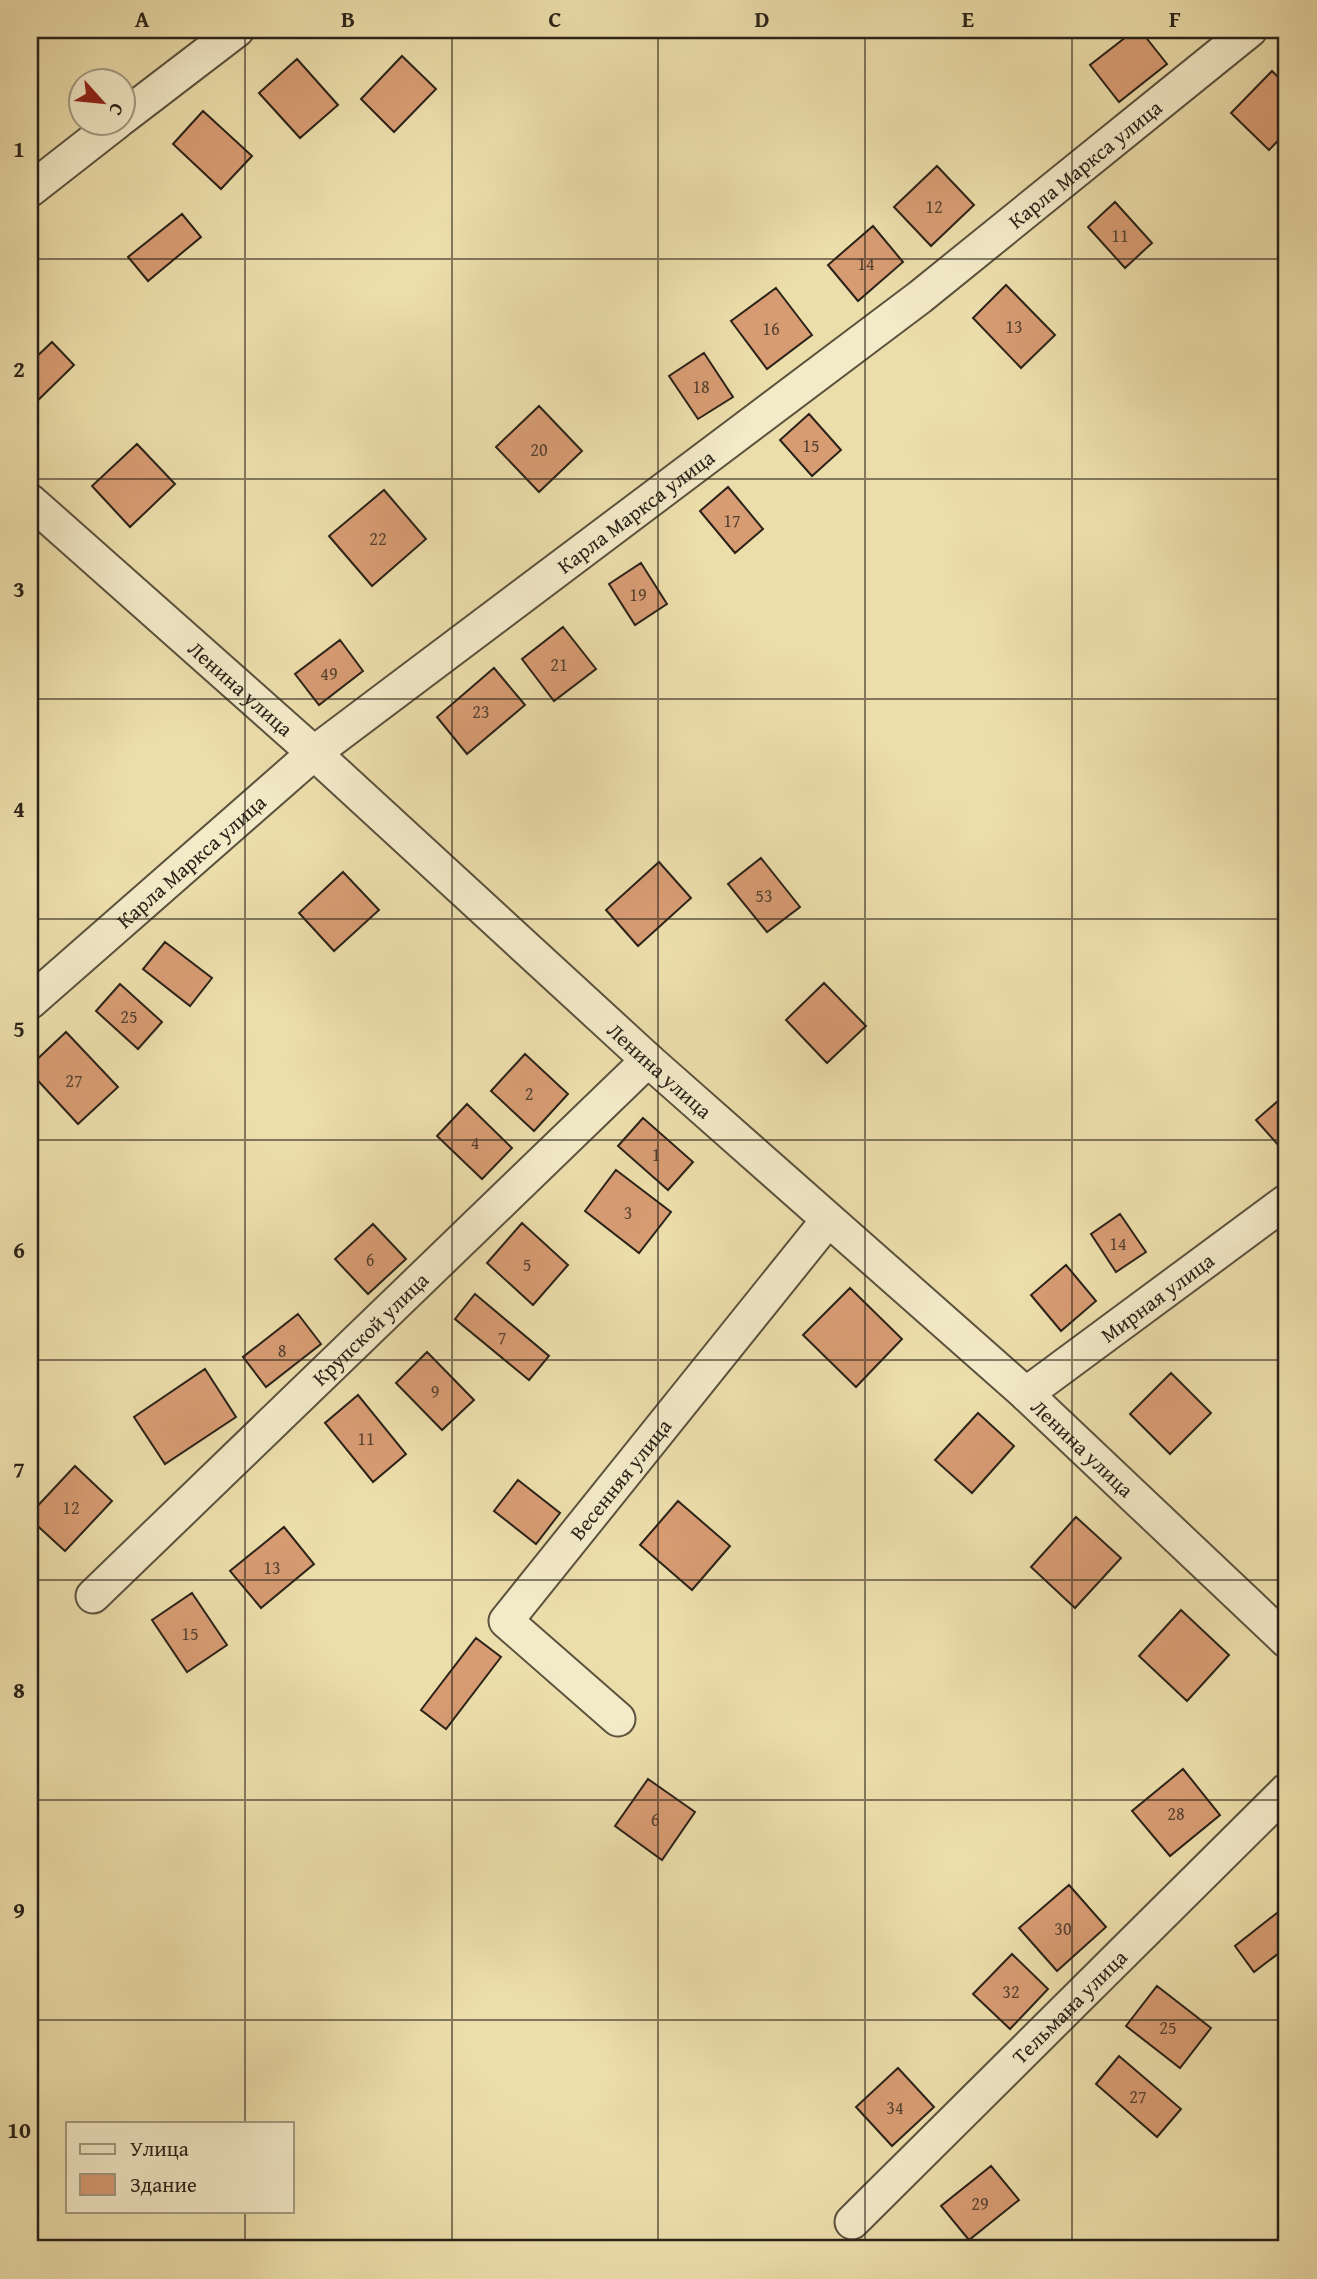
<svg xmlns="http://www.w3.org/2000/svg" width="1317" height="2279" viewBox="0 0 1317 2279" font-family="'Gentium Book Plus',serif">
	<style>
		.building { fill: #d89c73; stroke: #2b2319; stroke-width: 2 }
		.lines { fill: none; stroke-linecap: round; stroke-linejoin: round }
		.minor-casing { stroke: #5b523e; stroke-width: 37 }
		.minor { stroke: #f3eac8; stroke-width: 33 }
		.grid { fill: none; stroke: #2b2319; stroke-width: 2; stroke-opacity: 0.55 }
		.labels { text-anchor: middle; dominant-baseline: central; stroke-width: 5; stroke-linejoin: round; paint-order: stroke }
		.number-label { font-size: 18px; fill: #564130 }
		.street-label { font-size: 21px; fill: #2b2319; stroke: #f3eac8 }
		.neatline { fill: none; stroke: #2b2319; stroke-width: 2.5 }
		.grid-label { font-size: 23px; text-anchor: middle; font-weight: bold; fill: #2b2319 }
	</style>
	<rect width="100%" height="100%" fill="#ecdeab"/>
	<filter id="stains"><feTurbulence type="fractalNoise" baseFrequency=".00286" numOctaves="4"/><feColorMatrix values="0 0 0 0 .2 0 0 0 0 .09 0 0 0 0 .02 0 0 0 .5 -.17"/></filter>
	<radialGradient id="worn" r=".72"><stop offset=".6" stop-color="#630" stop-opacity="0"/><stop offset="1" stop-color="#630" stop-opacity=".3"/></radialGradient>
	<!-- building -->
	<path class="building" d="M 1135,30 L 1140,30 L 1167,64 L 1119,102 L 1090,65 Z
		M 402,56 L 436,89 L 394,132 L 361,99 Z
		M 297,59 L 338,105 L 300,138 L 259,93 Z
		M 1272,71 L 1287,86 L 1287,131 L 1269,150 L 1231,113 Z
		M 203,111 L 252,156 L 221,189 L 173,144 Z
		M 937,166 L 974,205 L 931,246 L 894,207 Z
		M 1115,202 L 1152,243 L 1125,268 L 1088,227 Z
		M 182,214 L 201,237 L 148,281 L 128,257 Z
		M 873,226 L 903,262 L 858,301 L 828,265 Z
		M 1006,285 L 1055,335 L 1021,368 L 973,318 Z
		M 776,288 L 812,335 L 767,369 L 731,321 Z
		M 52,342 L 74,365 L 30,408 L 30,363 Z
		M 704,353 L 733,397 L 698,419 L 669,376 Z
		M 539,406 L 582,451 L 539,492 L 496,447 Z
		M 809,414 L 841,450 L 812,476 L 780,440 Z
		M 137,444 L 175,484 L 130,527 L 92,486 Z
		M 728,487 L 763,529 L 735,553 L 700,511 Z
		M 384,490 L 426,539 L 372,586 L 329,536 Z
		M 641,563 L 667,604 L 635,625 L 609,584 Z
		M 563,627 L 596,669 L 554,701 L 522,659 Z
		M 340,640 L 363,671 L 319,705 L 295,674 Z
		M 494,668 L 525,705 L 467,754 L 437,717 Z
		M 761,858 L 800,907 L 767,932 L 728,884 Z
		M 659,862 L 691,898 L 638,946 L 606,910 Z
		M 343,872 L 379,910 L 334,951 L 299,913 Z
		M 165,942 L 212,978 L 190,1006 L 143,969 Z
		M 824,983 L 866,1026 L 827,1063 L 786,1020 Z
		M 120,984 L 162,1022 L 138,1049 L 96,1011 Z
		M 66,1032 L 118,1087 L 78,1124 L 30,1072 L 30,1066 Z
		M 525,1054 L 568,1094 L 534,1131 L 491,1091 Z
		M 1287,1093 L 1287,1155 L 1256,1120 Z
		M 467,1104 L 512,1148 L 482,1179 L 437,1136 Z
		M 643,1118 L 693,1162 L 668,1190 L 618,1146 Z
		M 616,1170 L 671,1212 L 639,1253 L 585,1211 Z
		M 1120,1214 L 1146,1252 L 1116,1272 L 1091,1234 Z
		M 522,1223 L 568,1265 L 533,1305 L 487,1263 Z
		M 373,1224 L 406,1259 L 368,1294 L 335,1259 Z
		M 1066,1265 L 1096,1301 L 1061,1331 L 1031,1295 Z
		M 850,1288 L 902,1339 L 856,1387 L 803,1335 Z
		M 475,1294 L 549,1356 L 529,1380 L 455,1319 Z
		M 298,1314 L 321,1344 L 266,1387 L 243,1357 Z
		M 427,1352 L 474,1400 L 442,1430 L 396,1383 Z
		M 205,1369 L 236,1417 L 165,1464 L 134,1417 Z
		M 1171,1373 L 1211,1413 L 1170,1454 L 1130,1414 Z
		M 358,1395 L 406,1454 L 373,1482 L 325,1423 Z
		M 978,1413 L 1014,1446 L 972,1493 L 935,1460 Z
		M 75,1466 L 112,1501 L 65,1551 L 30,1519 L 30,1514 Z
		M 518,1480 L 560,1513 L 536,1544 L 494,1511 Z
		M 678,1501 L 730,1546 L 692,1590 L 640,1545 Z
		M 1076,1517 L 1121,1558 L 1075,1608 L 1031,1567 Z
		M 284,1527 L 314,1564 L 261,1608 L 230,1571 Z
		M 192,1593 L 227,1645 L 187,1672 L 152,1620 Z
		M 1181,1610 L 1229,1655 L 1187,1701 L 1139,1656 Z
		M 476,1638 L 501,1657 L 446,1729 L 421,1710 Z
		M 1183,1769 L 1220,1815 L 1170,1856 L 1132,1811 Z
		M 648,1779 L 695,1812 L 662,1860 L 615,1826 Z
		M 1069,1885 L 1106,1927 L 1057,1971 L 1019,1928 Z
		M 1287,1905 L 1287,1947 L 1254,1972 L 1235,1946 Z
		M 1012,1954 L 1048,1989 L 1010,2029 L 973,1994 Z
		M 1157,1986 L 1211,2028 L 1180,2068 L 1126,2026 Z
		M 1119,2056 L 1181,2109 L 1157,2137 L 1096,2084 Z
		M 898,2068 L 934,2107 L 892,2146 L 856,2107 Z
		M 991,2166 L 1019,2200 L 969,2240 L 941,2206 Z"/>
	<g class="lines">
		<!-- minor casing -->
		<g class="minor-casing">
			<g id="minor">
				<path d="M 122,118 L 237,30"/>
				<path d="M 30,190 L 117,122"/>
				<path id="s1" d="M 30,501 L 314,753 L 648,1060 L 1026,1394 L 1287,1641"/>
				<path id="s2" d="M 30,1002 L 314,753 L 920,297 L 1250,30"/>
				<path id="s3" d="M 1026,1394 L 1287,1201"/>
				<path id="s4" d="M 93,1596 L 648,1060"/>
				<path id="s5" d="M 618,1719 L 506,1621 L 828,1220"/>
				<path id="s6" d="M 852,2222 L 1287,1790"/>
			</g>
		</g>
		<!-- minor -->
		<use href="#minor" class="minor"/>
	</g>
	<!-- grid -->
	<path class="grid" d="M 245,30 L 245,2123M 452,30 L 452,2249M 658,30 L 658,2249M 865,30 L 865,2249M 1072,30 L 1072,2249M 30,259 L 1287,259M 30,479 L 1287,479M 30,699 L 1287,699M 30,919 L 1287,919M 30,1140 L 1287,1140M 30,1360 L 1287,1360M 30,1580 L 1287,1580M 30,1800 L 1287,1800M 30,2020 L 1287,2020M 245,2211 L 245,2249"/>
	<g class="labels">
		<!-- number labels -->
		<g class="number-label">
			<text x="934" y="206">12</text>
			<text x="1120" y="235">11</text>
			<text x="866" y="263">14</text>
			<text x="1014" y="326">13</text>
			<text x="771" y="328">16</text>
			<text x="701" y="386">18</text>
			<text x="811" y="445">15</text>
			<text x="539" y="449">20</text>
			<text x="732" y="520">17</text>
			<text x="378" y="538">22</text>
			<text x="638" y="594">19</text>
			<text x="559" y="664">21</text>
			<text x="329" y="673">49</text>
			<text x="481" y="711">23</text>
			<text x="764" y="895">53</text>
			<text x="129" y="1016">25</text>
			<text x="74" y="1080">27</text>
			<text x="529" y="1093">2</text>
			<text x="475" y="1142">4</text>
			<text x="656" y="1154">1</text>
			<text x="628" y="1212">3</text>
			<text x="1118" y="1243">14</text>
			<text x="370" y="1259">6</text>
			<text x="527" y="1264">5</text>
			<text x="502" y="1337">7</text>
			<text x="282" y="1350">8</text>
			<text x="435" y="1391">9</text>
			<text x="366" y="1438">11</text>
			<text x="71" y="1507">12</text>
			<text x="272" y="1567">13</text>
			<text x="190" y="1633">15</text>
			<text x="1176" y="1813">28</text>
			<text x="655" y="1819">6</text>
			<text x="1063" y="1928">30</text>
			<text x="1011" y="1991">32</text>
			<text x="1168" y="2027">25</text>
			<text x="1138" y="2096">27</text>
			<text x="895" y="2107">34</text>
			<text x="980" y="2203">29</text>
		</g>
		<!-- street labels -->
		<g class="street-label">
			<text stroke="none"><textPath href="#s2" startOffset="1348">Карла Маркса улица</textPath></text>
			<text stroke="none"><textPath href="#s2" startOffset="780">Карла Маркса улица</textPath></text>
			<text stroke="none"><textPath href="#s1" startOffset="282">Ленина улица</textPath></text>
			<text stroke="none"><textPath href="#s2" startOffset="214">Карла Маркса улица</textPath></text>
			<text stroke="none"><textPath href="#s1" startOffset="849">Ленина улица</textPath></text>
			<text stroke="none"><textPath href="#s3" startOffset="163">Мирная улица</textPath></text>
			<text stroke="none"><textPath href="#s4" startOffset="385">Крупской улица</textPath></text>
			<text stroke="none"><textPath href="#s1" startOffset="1416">Ленина улица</textPath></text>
			<text stroke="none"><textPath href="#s5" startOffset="331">Весенняя улица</textPath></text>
			<text stroke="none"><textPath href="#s6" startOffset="306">Тельмана улица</textPath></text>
		</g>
	</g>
	<!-- margin -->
	<rect width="1317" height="2279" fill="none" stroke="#ecdeab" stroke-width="77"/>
	<!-- legend -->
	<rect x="66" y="2122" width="228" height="91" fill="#f3eac8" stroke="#a39a82" stroke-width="2"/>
	<rect x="80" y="2144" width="35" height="10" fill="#f3eac8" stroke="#a39a82" stroke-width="2"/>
	<text x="130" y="2156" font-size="21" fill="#2b2319">Улица</text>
	<rect x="80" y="2174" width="35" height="21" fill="#d89c73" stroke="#a39a82" stroke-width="2"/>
	<text x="130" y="2192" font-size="21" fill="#2b2319">Здание</text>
	<!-- north arrow -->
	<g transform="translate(102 102) rotate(117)"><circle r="33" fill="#f3eac8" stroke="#a39a82" stroke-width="2"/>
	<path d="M0-5L12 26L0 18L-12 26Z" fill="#8f2418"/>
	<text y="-10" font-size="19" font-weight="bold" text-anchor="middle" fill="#2b2319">С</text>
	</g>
	<rect x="38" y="38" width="1240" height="2202" class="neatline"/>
	<g class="grid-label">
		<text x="142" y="27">A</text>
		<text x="348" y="27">B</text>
		<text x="555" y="27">C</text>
		<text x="762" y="27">D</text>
		<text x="968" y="27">E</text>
		<text x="1175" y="27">F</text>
		<text x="19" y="157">1</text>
		<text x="19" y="377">2</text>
		<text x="19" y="597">3</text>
		<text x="19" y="817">4</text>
		<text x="19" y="1037">5</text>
		<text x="19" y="1258">6</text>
		<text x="19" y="1478">7</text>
		<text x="19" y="1698">8</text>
		<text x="19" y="1918">9</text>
		<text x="19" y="2138">10</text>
	</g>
	<rect width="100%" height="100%" filter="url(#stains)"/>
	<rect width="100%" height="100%" fill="url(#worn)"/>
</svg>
